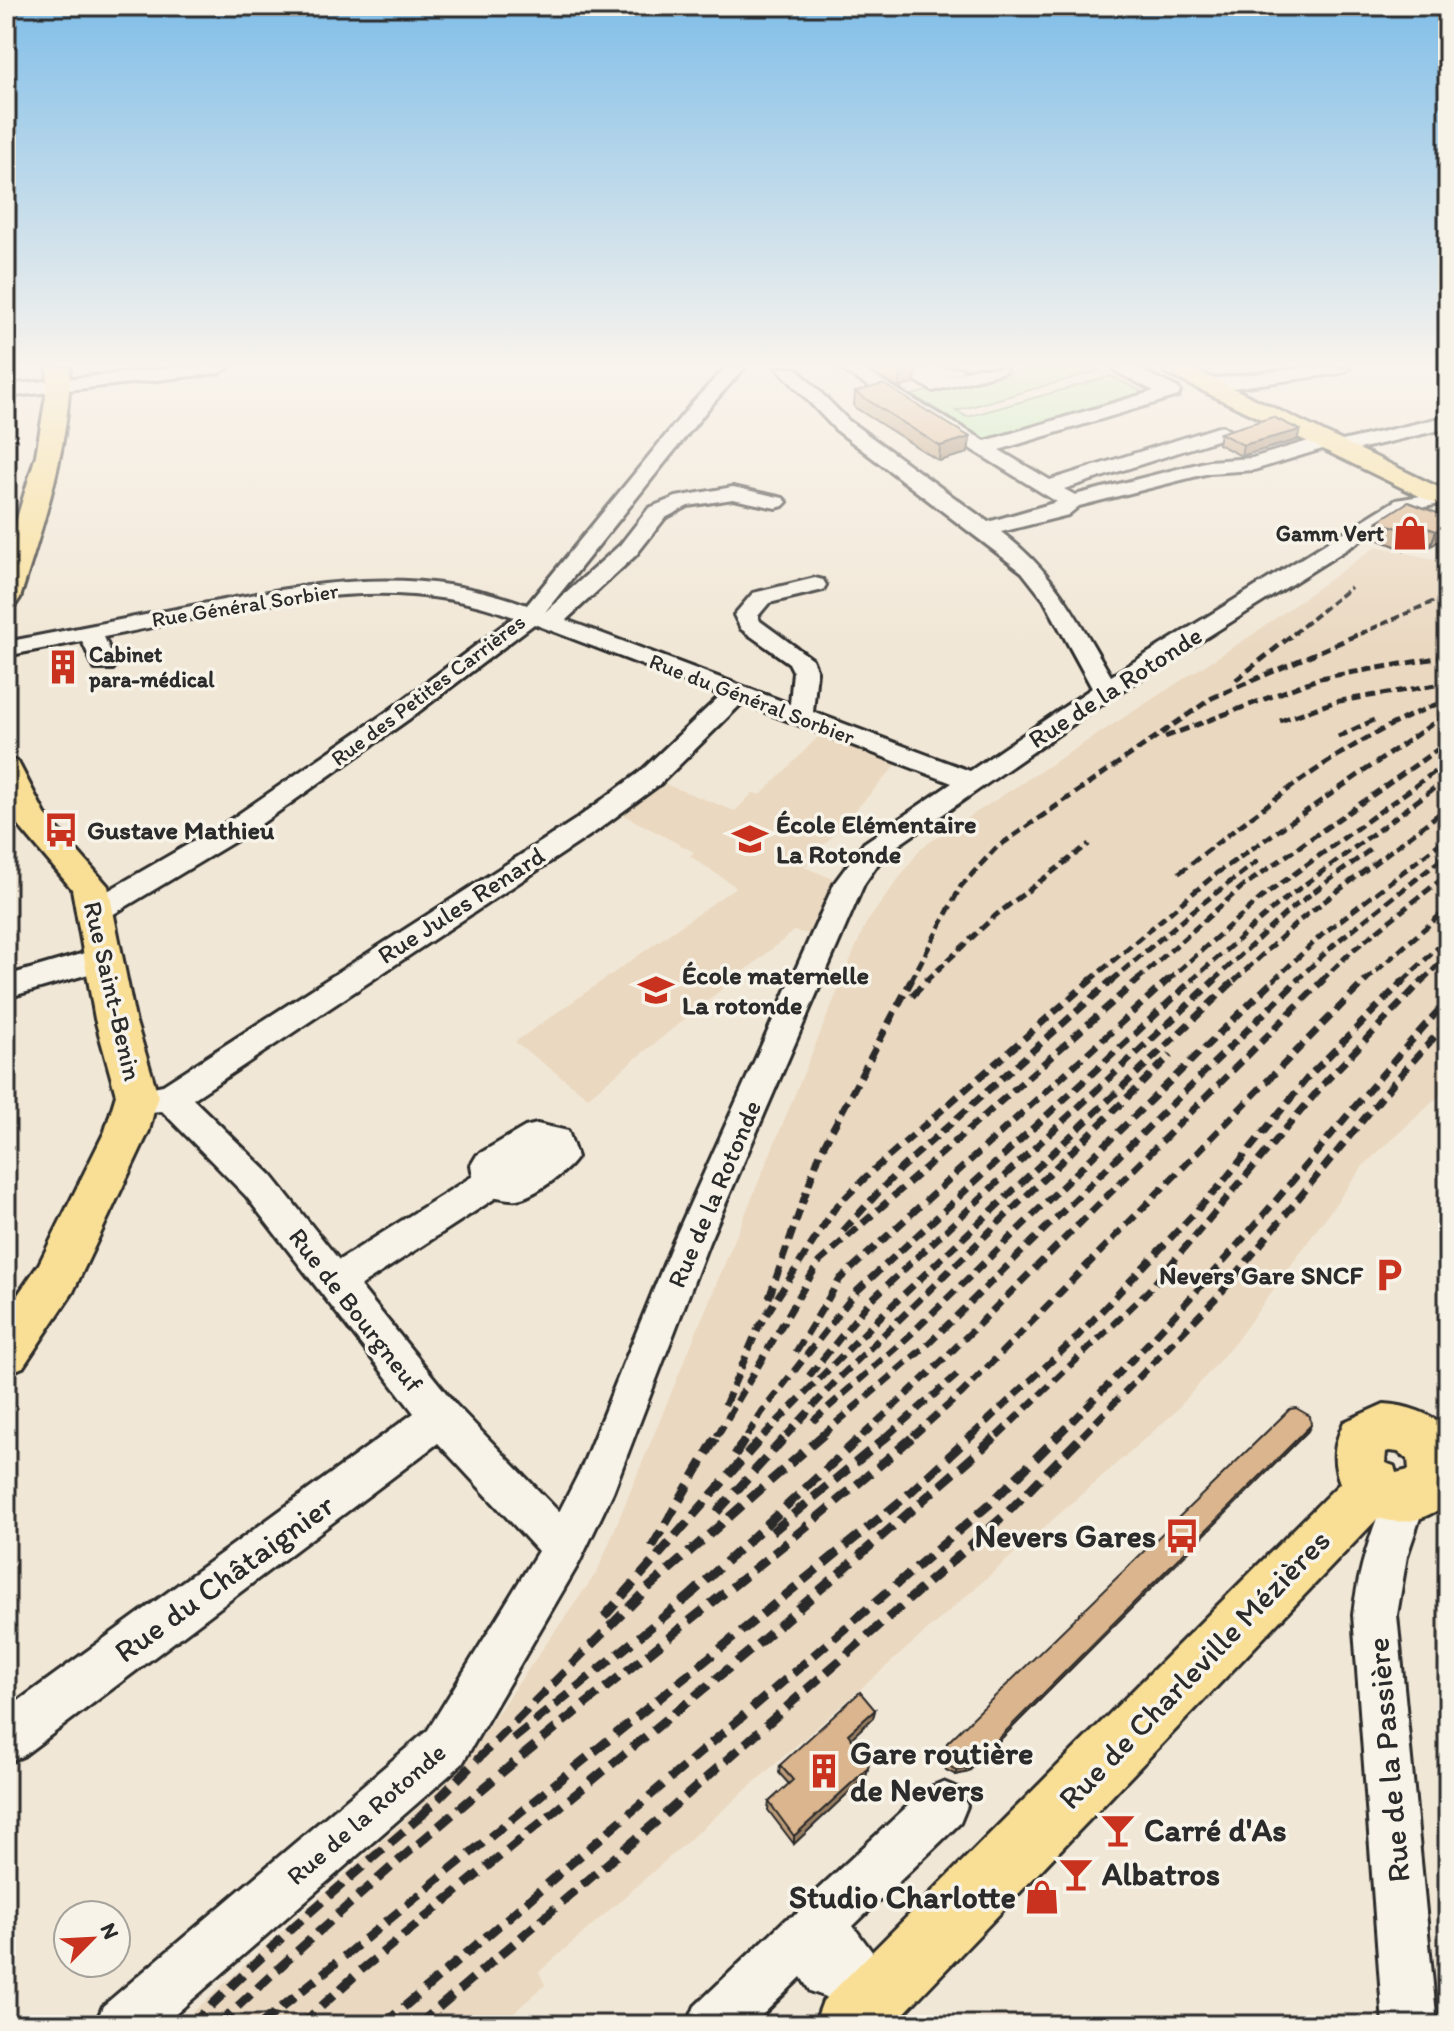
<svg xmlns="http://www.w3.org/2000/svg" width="1454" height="2031" viewBox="0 0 1454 2031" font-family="Itim,sans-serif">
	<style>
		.built { fill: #ead8c0 }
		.green { fill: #b7edae; stroke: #718c6c; stroke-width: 2 }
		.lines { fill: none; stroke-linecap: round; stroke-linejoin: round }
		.minor-casing { stroke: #2b2b2b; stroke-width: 6 }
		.major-casing { stroke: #2b2b2b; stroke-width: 6 }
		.minor { fill: #f7f3e8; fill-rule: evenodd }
		.major { fill: #f9df96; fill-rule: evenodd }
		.rail-far3 { stroke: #2b2b2b; stroke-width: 4; stroke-dasharray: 8 4; stroke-linecap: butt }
		.rail-far2 { stroke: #2b2b2b; stroke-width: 5; stroke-dasharray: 10 5; stroke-linecap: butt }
		.rail-far1 { stroke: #2b2b2b; stroke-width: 7; stroke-dasharray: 13 7; stroke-linecap: butt }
		.rail { stroke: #2b2b2b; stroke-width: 9; stroke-dasharray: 18 9; stroke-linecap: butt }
		.wall { fill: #bc9c79; stroke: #2b2b2b; stroke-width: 2 }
		.shaded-wall { fill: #997f63; stroke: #2b2b2b; stroke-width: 2 }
		.building { fill: #dbb58d; stroke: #2b2b2b; stroke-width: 2 }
		.labels { text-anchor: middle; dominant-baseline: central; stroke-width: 7; stroke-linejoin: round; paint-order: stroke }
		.far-poi-label { font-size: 22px; font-weight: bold; fill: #2b2b2b; stroke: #f7f3e8; text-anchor: end }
		.far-street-label { font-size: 22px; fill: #2b2b2b; stroke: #f7f3e8 }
		.street-label { font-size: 26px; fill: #2b2b2b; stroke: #f7f3e8 }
		.poi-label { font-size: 26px; font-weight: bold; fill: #2b2b2b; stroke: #f7f3e8; text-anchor: start }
		.near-poi-label { font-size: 32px; font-weight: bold; fill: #2b2b2b; stroke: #f7f3e8; text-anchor: start }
		.near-street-label { font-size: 32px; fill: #2b2b2b; stroke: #f7f3e8 }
	</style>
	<rect width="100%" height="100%" fill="#f1e7d6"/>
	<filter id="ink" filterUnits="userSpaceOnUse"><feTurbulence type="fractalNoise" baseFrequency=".0125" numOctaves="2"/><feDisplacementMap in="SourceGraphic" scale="16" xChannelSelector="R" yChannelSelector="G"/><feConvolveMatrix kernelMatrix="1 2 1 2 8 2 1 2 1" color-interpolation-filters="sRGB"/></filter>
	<g filter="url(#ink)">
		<!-- built -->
		<path class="built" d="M 1377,546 L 1448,563 L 1448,1088 L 1363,1166 L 1236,1341 L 1174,1413 L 539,1972 L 545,1985 L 500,2025 L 179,2025 L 453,1776 L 597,1572 L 865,925 L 921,848 L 1252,635 Z
			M 822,733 L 899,762 L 804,867 L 838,881 L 814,935 L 794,931 L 588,1097 L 515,1042 L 736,887 L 690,856 L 694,852 L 618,812 L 657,781 L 735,811 L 753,793 L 761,795 Z"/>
		<!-- green -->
		<path class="green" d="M 1028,368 L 1096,368 L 1101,370 L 956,411 L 967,417 L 1111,376 L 1153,397 L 995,445 L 912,395 L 934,389 L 938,392 Z"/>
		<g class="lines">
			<!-- minor casing -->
			<g class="minor-casing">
				<path id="minor" d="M 172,368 L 228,368 L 219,373 L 6,397 L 6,385 Z
					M 725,368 L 744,368 L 707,410 L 545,612 L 620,545 L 649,508 L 676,497 L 733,487 L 783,498 L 787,502 L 783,506 L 776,508 L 733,499 L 688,506 L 665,518 L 636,555 L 566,620 L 790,704 L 793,671 L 789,663 L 741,629 L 734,615 L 753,593 L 815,578 L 823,580 L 826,585 L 823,590 L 769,603 L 758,616 L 760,621 L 812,659 L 817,671 L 813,712 L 970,771 L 1092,688 L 1044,600 L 1022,572 L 835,429 L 777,368 L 796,368 L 849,421 L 988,522 L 1057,502 L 839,368 L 860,368 L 985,441 L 1154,391 L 1117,372 L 1114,368 L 1136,368 L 1178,388 L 1180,392 L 1178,396 L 999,450 L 1050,480 L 1215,428 L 1222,426 L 1232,432 L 1229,436 L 1064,489 L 1075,495 L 1209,461 L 1252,458 L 1325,436 L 1332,438 L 1334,443 L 1448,416 L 1448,428 L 1338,454 L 1331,452 L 1329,447 L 1254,470 L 1209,473 L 1079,506 L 1068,515 L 1001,532 C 1056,573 1077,619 1111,676 L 1396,500 L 1433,494 L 1444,500 L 1440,504 L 1409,510 L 1115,695 L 884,855 L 864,884 L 709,1242 L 613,1492 L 579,1563 L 462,1764 L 163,2025 L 95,2025 L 103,2006 L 428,1730 L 538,1551 L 438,1443 L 23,1756 L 6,1763 L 6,1710 L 414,1413 L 246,1196 L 162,1111 L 149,1112 L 137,1108 L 132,1099 L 137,1090 L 163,1085 L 575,820 L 640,772 L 721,695 L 534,624 L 409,719 L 247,834 L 107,918 L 96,921 L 85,918 L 81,911 L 85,904 L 227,822 L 391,709 L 514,617 C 382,566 237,611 104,637 L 116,664 L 113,669 L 95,669 L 82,641 L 6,656 L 6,642 C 70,630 133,617 197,605 C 311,583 414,563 527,605 L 693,402 ZM 742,703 L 952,783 L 864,843 L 835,882 L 673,1242 L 581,1469 L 559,1512 L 455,1404 L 360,1286 L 497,1197 C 503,1198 511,1200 517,1199 C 533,1197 569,1171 577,1157 L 568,1131 L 537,1124 L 525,1127 L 477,1155 L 471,1165 L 473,1176 L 339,1260 L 272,1176 L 193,1099 L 595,832 L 660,784 Z
					M 934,368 L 963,368 L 960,372 L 935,379 L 978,368 L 1007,368 L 1004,372 L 933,391 L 910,377 L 912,373 Z
					M 1302,368 L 1350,368 L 1341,373 L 1211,391 L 1202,385 L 1211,379 Z
					M 105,947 L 116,950 L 120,958 L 116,966 L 6,998 L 6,976 Z
					M 1405,1480 L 1420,1486 L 1426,1500 L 1407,1556 L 1397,1615 L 1437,2025 L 1383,2025 L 1353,1615 C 1358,1569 1372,1528 1390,1486 Z
					M 943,1782 L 960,1789 L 967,1806 L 960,1823 L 853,1926 L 893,1980 L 900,1999 L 893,2018 L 875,2025 L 855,2018 L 839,1994 L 829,1998 L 810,1991 L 801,1977 L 752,2025 L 687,2025 L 695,2006 L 786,1919 L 797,1914 L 801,1905 L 926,1789 Z"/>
			</g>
			<!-- major casing -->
			<g class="major-casing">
				<path id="major" d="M 48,368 L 70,368 C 69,448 44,522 20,598 L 16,604 L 6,607 L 6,555 L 36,455 L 46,396 Z
					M 1163,368 L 1191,368 L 1448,492 L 1448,510 L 1166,373 Z
					M 6,759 L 18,762 L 45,814 L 108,886 L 135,1019 L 158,1095 L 149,1131 L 73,1292 L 23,1367 L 6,1374 L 6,1312 L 39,1264 L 105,1131 L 116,1095 L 95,1019 L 72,889 L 13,819 L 6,805 Z
					M 1384,1404 C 1407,1405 1432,1414 1448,1429 L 1446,1505 C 1423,1520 1404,1526 1378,1518 L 893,2025 L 814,2025 L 823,2001 L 1340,1483 C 1331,1460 1334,1444 1344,1422 ZM 1389,1451 L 1398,1452 L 1408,1459 L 1409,1470 L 1396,1473 L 1394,1466 L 1385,1463 L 1386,1452 Z"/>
			</g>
			<!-- minor -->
			<use href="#minor" class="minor"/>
			<!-- major -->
			<use href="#major" class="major"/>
			<!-- rail-far3 -->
			<path class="rail-far3" d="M 1293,634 L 1351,587
				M 1360,634 L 1448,595"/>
			<!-- rail-far2 -->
			<path class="rail-far2" d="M 1236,680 L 1296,632
				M 1280,721 L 1334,702 L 1448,683
				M 1165,737 L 1320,678 L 1448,656
				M 1338,737 L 1374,720
				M 1179,873 C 1265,807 1345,738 1448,700
				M 911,981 L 961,886 L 996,848 L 1212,698 L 1364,632
				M 926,981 L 996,915 L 1089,844
				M 1089,981 L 1217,873 L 1448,713
				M 1111,981 L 1194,910 L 1260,859
				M 1136,981 L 1242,887 L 1448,742
				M 1167,981 L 1261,898 L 1448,762
				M 1191,981 L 1276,906 L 1448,778
				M 1213,981 L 1287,912 L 1371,849
				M 1234,981 L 1300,920 L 1448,807
				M 1273,981 L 1324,933 L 1448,837
				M 1296,981 L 1338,941 L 1448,854
				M 1321,981 L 1353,950 L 1448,874
				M 1365,981 L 1448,908
				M 1403,981 L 1448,938
				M 1422,981 L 1448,955"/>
			<!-- rail-far1 -->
			<path class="rail-far1" d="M 912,996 L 928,979
				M 843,1231 L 900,1169 L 1113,979
				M 769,1298 L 820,1153 L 912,979
				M 796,1352 L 840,1279 L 1169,979
				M 809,1376 L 869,1302 L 1216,979
				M 725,1405 L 759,1326 L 835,1208 L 871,1172 L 1092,979
				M 813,1421 L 910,1335 L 1275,979
				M 717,1436 L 819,1262 L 1139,979
				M 747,1436 L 762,1412 L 856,1292 L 1194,979
				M 763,1436 L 883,1314 L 1236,979
				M 786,1436 L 836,1381 L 1171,1055
				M 821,1436 L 925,1347 L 1299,979
				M 862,1436 L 942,1361 L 1324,979
				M 887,1436 L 958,1374
				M 913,1436 L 962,1393 L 1367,979
				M 971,1436 L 1076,1338 L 1218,1188 L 1309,1076 L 1405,979
				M 997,1436 L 1149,1290 L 1327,1080 L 1424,979
				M 1058,1436 C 1112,1381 1166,1326 1217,1268 C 1296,1180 1368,1087 1448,1000
				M 1082,1436 L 1220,1294 L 1395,1081 L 1448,1022"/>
			<!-- rail -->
			<path class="rail" d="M 735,1455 L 748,1434
				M 717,1512 L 788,1434
				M 772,1532 L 890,1434
				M 652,1547 L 718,1434
				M 686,1599 L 864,1434
				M 604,1617 L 765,1434
				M 513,1739 L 693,1593
				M 419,1818 L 647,1589 L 824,1434
				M 191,2025 L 294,1926 L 427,1811
				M 218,2025 C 335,1914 457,1808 583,1706 C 695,1616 808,1528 916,1434
				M 260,2025 L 903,1499 L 973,1434
				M 301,2025 L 360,1971 L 751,1650 L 999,1434
				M 383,2025 L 991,1503 L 1060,1434
				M 418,2025 L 656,1822 L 1006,1514 L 1084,1434"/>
		</g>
		<!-- wall -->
		<path class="wall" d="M 864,368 L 915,368 L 915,383 L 899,388 Z
			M 855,392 L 970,437 L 968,453 L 939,461 L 854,407 Z
			M 1220,433 L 1297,440 L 1241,456 L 1218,444 Z
			M 1448,517 L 1430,547 L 1416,542 L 1405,550 L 1372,537 L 1378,521 Z
			M 1308,1431 L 968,1772 L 956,1775 L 946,1770 L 943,1760 L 947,1743 Z
			M 875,1710 L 873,1718 L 851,1738 L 868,1768 L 866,1776 L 794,1844 L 768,1810 L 769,1802 L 789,1784 L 779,1773 L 780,1765 Z"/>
		<!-- shaded-wall -->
		<path class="shaded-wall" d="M 916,369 L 915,383 L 899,388 L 901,373 Z
			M 1300,430 L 1297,440 L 1241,456 L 1243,445 Z
			M 970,437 L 968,453 L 939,461 L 940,446 Z
			M 1448,523 L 1448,535 L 1430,547 L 1436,531 Z
			M 1422,526 L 1416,542 L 1405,550 L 1411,533 Z
			M 1311,1425 L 1308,1431 L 968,1772 L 956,1775 L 957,1771 Z
			M 875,1710 L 873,1718 L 847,1742 L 848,1734 Z
			M 868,1768 L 866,1776 L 794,1844 L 794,1836 Z"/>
		<!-- building -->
		<path class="building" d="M 891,368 L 915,368 L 916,369 L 901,373 Z
			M 883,384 L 970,437 L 940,446 L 855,392 Z
			M 1273,417 L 1300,430 L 1243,445 L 1220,433 Z
			M 1408,502 L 1448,517 L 1448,523 L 1436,531 L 1422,526 L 1411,533 L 1378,521 Z
			M 1296,1408 L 1310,1416 L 1311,1425 L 969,1768 L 957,1771 L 948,1765 L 945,1756 L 947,1743 L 1290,1409 Z
			M 860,1692 L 875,1710 L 848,1734 L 869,1762 L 868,1768 L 794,1836 L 769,1802 L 793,1780 L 780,1765 Z"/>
	</g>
	<!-- sky -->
	<linearGradient id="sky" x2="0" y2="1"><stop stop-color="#81bee8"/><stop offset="0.56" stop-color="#f9f4ed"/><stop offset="1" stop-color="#f9f4ed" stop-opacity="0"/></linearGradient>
	<rect width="1454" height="652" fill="url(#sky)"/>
	<!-- icons -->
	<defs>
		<g id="shop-bare" transform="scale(2.76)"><path d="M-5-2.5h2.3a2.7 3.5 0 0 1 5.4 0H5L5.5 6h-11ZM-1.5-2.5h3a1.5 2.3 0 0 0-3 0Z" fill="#c8321e" stroke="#f7f3e8" stroke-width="2.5" paint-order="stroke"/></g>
		<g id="building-bare" transform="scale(2.76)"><path d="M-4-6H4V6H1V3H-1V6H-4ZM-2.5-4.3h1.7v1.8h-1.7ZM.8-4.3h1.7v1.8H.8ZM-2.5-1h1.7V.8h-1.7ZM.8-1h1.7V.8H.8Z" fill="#c8321e" stroke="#f7f3e8" stroke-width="2.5" paint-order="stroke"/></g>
		<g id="bus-bare" transform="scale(2.76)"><path d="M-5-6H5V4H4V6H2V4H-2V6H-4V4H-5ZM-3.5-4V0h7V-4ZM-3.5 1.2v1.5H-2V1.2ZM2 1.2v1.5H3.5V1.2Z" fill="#c8321e" stroke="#f7f3e8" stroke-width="2.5" paint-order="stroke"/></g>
		<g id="school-bare" transform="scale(2.76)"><path d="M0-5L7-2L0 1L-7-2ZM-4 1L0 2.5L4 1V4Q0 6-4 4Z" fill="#c8321e" stroke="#f7f3e8" stroke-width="2.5" paint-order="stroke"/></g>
		<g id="parking-bare" transform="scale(2.76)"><path d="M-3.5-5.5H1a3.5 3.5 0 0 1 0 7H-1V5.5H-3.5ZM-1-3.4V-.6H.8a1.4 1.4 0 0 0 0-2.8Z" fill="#c8321e" stroke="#f7f3e8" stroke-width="2.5" paint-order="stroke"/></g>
		<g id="bar-bare" transform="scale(2.76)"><path d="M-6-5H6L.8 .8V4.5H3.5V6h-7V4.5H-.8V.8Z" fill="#c8321e" stroke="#f7f3e8" stroke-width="2.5" paint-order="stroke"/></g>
	</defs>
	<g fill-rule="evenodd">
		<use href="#shop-bare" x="1410" y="533"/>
		<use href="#building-bare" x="63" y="667"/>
		<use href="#bus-bare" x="61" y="830"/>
		<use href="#school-bare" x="750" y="839"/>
		<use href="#school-bare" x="656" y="990"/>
		<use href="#parking-bare" x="1389" y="1275"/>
		<use href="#bus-bare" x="1182" y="1536"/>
		<use href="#building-bare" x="824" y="1771"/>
		<use href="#bar-bare" x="1118" y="1830"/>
		<use href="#bar-bare" x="1076" y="1874"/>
		<use href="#shop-bare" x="1042" y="1897"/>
	</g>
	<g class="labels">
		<!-- far-poi labels -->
		<g class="far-poi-label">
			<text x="1384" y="533">Gamm Vert</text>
			<text x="89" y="654" text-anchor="start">Cabinet<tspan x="89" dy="25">para-médical</tspan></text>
		</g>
		<!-- far-street labels -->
		<g class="far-street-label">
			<text transform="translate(245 605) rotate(-9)">Rue Général Sorbier</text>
			<text transform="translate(428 690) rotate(-37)">Rue des Petites Carrières</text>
			<text transform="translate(752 699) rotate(21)">Rue du Général Sorbier</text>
		</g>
		<!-- street labels -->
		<g class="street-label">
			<text transform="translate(1115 687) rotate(-33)">Rue de la Rotonde</text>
			<text transform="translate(461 905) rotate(-33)">Rue Jules Renard</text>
			<text transform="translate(113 991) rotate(77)">Rue Saint-Benin</text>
			<text transform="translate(714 1194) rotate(-67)">Rue de la Rotonde</text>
			<text transform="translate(356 1310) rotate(52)">Rue de Bourgneuf</text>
			<text transform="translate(366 1814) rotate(-41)">Rue de la Rotonde</text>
		</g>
		<!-- poi labels -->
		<g class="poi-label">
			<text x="776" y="824">École Elémentaire<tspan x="776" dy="30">La Rotonde</tspan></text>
			<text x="87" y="830">Gustave Mathieu</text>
			<text x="682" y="975">École maternelle<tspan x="682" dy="30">La rotonde</tspan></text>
			<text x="1363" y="1275" text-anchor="end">Nevers Gare SNCF</text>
		</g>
		<!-- near-poi labels -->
		<g class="near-poi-label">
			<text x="1156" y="1536" text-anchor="end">Nevers Gares</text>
			<text x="850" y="1753">Gare routière<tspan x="850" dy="37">de Nevers</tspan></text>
			<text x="1144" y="1830">Carré d'As</text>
			<text x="1102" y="1874">Albatros</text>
			<text x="1016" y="1897" text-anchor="end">Studio Charlotte</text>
		</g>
		<!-- near-street labels -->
		<g class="near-street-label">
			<text transform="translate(224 1578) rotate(-36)">Rue du Châtaignier</text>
			<text transform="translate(1194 1669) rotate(-46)">Rue de Charleville Mézières</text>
			<text transform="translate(1388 1760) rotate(-95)">Rue de la Passière</text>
		</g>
	</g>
	<!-- margin -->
	<rect width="1454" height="2031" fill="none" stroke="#f7f3e8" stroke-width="32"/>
	<rect x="16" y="16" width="1422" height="1999" fill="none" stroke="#2b2b2b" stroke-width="3" filter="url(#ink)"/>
	<!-- north arrow -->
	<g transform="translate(92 1939) rotate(66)"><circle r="38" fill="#f7f3e8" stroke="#a5a39c" stroke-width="2"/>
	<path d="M0-6L14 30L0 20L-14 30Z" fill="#c8321e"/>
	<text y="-12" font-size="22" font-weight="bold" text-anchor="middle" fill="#2b2b2b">N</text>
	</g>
</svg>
